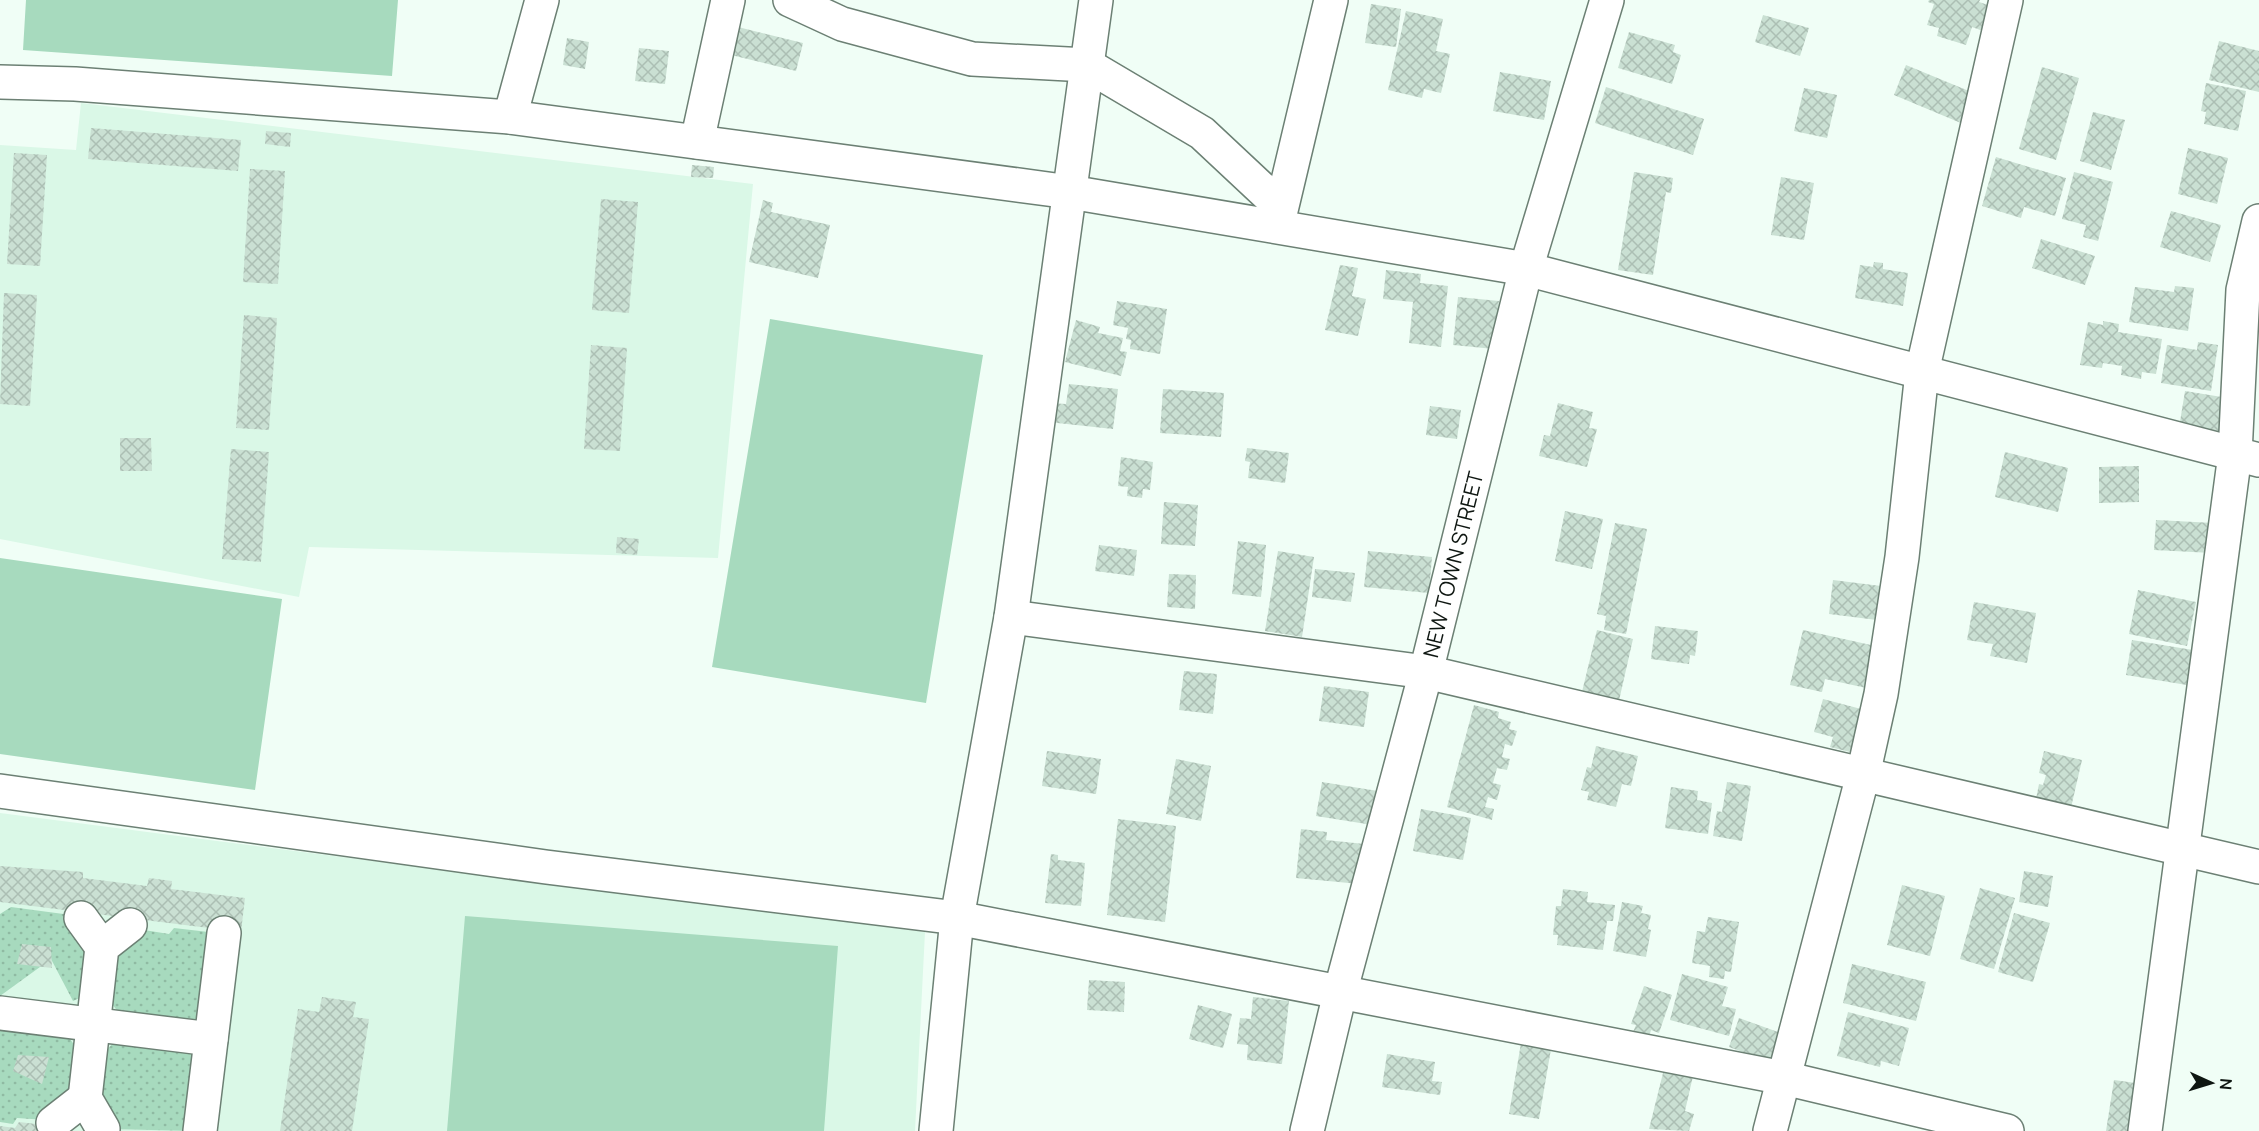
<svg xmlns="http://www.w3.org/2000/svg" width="2259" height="1131" viewBox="0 0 2259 1131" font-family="Manrope,sans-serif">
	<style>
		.built { fill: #daf8e7 }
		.grass { fill: url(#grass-dots) }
		.pitch { fill: #a7dabe }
		.building { fill: url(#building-cross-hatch) }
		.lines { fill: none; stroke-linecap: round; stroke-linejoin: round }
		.minor-casing { stroke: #6c8074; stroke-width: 36 }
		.minor { stroke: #fff; stroke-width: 33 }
		.labels { text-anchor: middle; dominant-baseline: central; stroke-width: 4.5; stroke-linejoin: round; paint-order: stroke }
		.street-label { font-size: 21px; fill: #0e1611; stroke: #f0fef6 }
	</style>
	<defs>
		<pattern id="grass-dots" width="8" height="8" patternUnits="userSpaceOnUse" patternTransform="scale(1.5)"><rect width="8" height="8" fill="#a7dabe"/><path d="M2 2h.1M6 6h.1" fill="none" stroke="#8fbaa2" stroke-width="1.8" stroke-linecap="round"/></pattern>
		<pattern id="building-cross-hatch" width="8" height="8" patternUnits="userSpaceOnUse" patternTransform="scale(1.5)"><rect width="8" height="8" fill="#cae0d3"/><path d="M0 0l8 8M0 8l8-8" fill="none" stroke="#acbfb4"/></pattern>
	</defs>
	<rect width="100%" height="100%" fill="#f0fef6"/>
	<!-- built -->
	<path class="built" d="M 81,103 L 753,184 L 718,558 L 309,547 L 299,597 L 0,539 L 0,145 L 76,150 Z
		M 0,813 L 925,932 L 915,1131 L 0,1131 Z"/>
	<!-- grass -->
	<path class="grass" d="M 11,907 L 71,915 L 95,949 L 84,996 L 73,1001 L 51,959 L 0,996 L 0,914 Z
		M 174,928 L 217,933 L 204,1026 L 118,1012 L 110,1001 L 109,953 L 144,930 L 169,934 Z
		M 0,1021 L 68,1036 L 75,1046 L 76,1099 L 46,1120 L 17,1118 L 13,1124 L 0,1122 Z
		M 116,1041 L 196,1048 L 193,1131 L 109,1129 L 91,1099 L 106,1050 Z"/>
	<!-- pitch -->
	<path class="pitch" d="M 26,0 L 398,0 L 392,76 L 23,50 Z
		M 770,319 L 983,355 L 926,703 L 712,667 Z
		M 0,558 L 282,599 L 255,790 L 0,754 Z
		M 465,916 L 838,946 L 824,1131 L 447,1131 Z"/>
	<!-- building -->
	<path class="building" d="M 1929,0 L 1980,0 L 1979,2 L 1991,6 L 1983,31 L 1972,27 L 1966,45 L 1937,36 L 1939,28 L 1927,25 L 1934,4 L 1928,2 Z
		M 1371,4 L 1401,9 L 1396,47 L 1365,43 Z
		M 1406,11 L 1443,19 L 1436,51 L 1450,54 L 1441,93 L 1424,89 L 1422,98 L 1388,90 Z
		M 1763,15 L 1809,28 L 1800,56 L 1755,42 Z
		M 734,26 L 803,43 L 796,71 L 727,54 Z
		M 1629,32 L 1675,45 L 1673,52 L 1681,55 L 1672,84 L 1618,68 Z
		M 567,38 L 589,42 L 585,69 L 563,65 Z
		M 2219,41 L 2259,51 L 2259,92 L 2209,80 Z
		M 639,48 L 669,51 L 665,84 L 635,81 Z
		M 1906,65 L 1981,96 L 1968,126 L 1894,95 Z
		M 2042,67 L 2079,78 L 2056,160 L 2019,149 Z
		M 1500,72 L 1551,81 L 1544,120 L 1493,111 Z
		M 2206,83 L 2246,91 L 2238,131 L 2204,124 L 2206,112 L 2201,111 Z
		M 1606,87 L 1704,119 L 1693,155 L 1595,123 Z
		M 1804,88 L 1837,95 L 1827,138 L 1794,131 Z
		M 2093,112 L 2125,120 L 2111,170 L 2080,161 Z
		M 91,128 L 241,140 L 238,171 L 88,159 Z
		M 266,131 L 291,133 L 290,147 L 265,144 Z
		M 2188,148 L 2228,158 L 2217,204 L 2178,194 Z
		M 14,153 L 47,155 L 40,266 L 7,264 Z
		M 1996,157 L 2066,178 L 2055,216 L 2024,207 L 2021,218 L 1982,206 Z
		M 692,165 L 714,167 L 713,178 L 691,177 Z
		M 250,169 L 285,171 L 278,284 L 243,282 Z
		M 1634,172 L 1673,178 L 1671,193 L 1666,192 L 1653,275 L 1618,270 Z
		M 2074,172 L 2113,182 L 2098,241 L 2083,237 L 2086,225 L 2062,219 Z
		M 1781,177 L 1814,183 L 1804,240 L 1771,235 Z
		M 601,199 L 638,202 L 629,313 L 592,310 Z
		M 763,200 L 773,203 L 771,212 L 830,225 L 818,278 L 749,262 Z
		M 2171,211 L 2221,225 L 2210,262 L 2160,247 Z
		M 2041,239 L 2095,256 L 2085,285 L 2032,268 Z
		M 1874,262 L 1883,263 L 1883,269 L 1908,273 L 1903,306 L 1855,298 L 1860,265 L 1873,267 Z
		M 1340,265 L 1358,268 L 1352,296 L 1366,299 L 1358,336 L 1325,330 Z
		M 1386,270 L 1421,274 L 1420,283 L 1448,286 L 1441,347 L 1409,343 L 1413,302 L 1383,299 Z
		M 2175,286 L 2194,288 L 2188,331 L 2129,322 L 2135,287 L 2174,292 Z
		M 4,293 L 37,295 L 30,406 L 0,404 Z
		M 1458,297 L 1499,301 L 1494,349 L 1453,345 Z
		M 1117,301 L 1167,309 L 1160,354 L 1130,349 L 1131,340 L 1126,339 L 1128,328 L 1113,325 Z
		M 244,315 L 277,318 L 269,430 L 236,428 Z
		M 1076,320 L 1100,327 L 1098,333 L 1123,338 L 1120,351 L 1127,352 L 1121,376 L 1065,362 Z
		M 2103,321 L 2119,324 L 2118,332 L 2162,339 L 2156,374 L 2142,372 L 2141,379 L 2121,375 L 2122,366 L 2103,363 L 2102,368 L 2080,365 L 2088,322 L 2103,325 Z
		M 2198,342 L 2218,345 L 2211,391 L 2161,383 L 2167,345 L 2197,350 Z
		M 591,345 L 627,348 L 620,451 L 584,449 Z
		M 1069,384 L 1118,389 L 1113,429 L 1048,422 L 1050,403 L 1066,404 Z
		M 1163,389 L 1224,393 L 1221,437 L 1160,433 Z
		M 2185,391 L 2234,399 L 2228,436 L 2179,428 Z
		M 1558,403 L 1593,412 L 1589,428 L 1597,429 L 1587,467 L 1539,456 L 1544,435 L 1550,436 Z
		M 1430,406 L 1461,410 L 1457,439 L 1426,435 Z
		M 120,438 L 151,438 L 152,471 L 120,471 Z
		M 1247,448 L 1289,453 L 1285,483 L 1248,478 L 1250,462 L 1245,461 Z
		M 231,449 L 269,452 L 261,562 L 222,559 Z
		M 2005,452 L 2068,468 L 2058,512 L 1995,497 Z
		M 1121,457 L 1153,462 L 1150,490 L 1143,489 L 1142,498 L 1127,496 L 1128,487 L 1118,486 Z
		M 2139,466 L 2139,502 L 2099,503 L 2099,467 Z
		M 1164,502 L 1198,505 L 1195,546 L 1161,544 Z
		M 1565,511 L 1603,519 L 1592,569 L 1555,561 Z
		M 2156,520 L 2214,523 L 2212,553 L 2154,550 Z
		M 1615,523 L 1647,529 L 1626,634 L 1604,630 L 1606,616 L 1597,614 Z
		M 617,537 L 639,539 L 637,555 L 616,553 Z
		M 1238,541 L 1266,545 L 1261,597 L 1232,594 Z
		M 1099,545 L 1137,550 L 1134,576 L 1095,571 Z
		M 1278,551 L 1314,557 L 1302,637 L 1265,631 Z
		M 1368,551 L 1432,557 L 1429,593 L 1364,587 Z
		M 1315,569 L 1355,573 L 1351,602 L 1312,597 Z
		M 1169,574 L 1196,575 L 1195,609 L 1167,607 Z
		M 1833,580 L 1881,586 L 1877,620 L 1829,614 Z
		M 2138,590 L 2196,602 L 2187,646 L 2129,634 Z
		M 1974,602 L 2036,613 L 2027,663 L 1990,656 L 1993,644 L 1967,640 Z
		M 1655,626 L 1698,631 L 1695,656 L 1690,655 L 1689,664 L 1651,659 Z
		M 1597,630 L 1633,639 L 1618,705 L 1581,696 Z
		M 1803,630 L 1880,647 L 1871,689 L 1825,679 L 1822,692 L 1790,685 Z
		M 2132,640 L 2199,651 L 2193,686 L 2126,675 Z
		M 1184,671 L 1217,674 L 1213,714 L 1179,710 Z
		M 1324,686 L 1369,692 L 1364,727 L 1319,721 Z
		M 1823,699 L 1865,710 L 1854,753 L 1830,747 L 1833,737 L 1814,732 Z
		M 1474,705 L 1499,712 L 1498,718 L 1511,722 L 1509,729 L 1517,731 L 1512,746 L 1505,744 L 1502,757 L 1510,759 L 1507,770 L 1497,768 L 1493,783 L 1501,785 L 1497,800 L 1488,797 L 1485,807 L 1494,809 L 1492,820 L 1447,807 Z
		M 1596,746 L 1638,756 L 1631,786 L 1622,784 L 1616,807 L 1587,800 L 1589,792 L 1581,790 L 1587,767 L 1591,768 Z
		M 1047,751 L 1101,759 L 1096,794 L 1042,786 Z
		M 2044,751 L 2082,760 L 2070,812 L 2035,804 L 2039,784 L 2043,785 L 2046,775 L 2039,773 Z
		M 1176,759 L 1211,766 L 1201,821 L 1166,814 Z
		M 1322,782 L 1384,792 L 1379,826 L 1316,816 Z
		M 1727,782 L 1751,786 L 1742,841 L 1713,836 L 1717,811 L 1722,812 Z
		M 1671,787 L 1698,791 L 1697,800 L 1712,803 L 1708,834 L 1665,828 Z
		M 1421,809 L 1471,818 L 1463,860 L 1413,851 Z
		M 1118,819 L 1176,826 L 1165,922 L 1107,915 Z
		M 1301,829 L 1327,832 L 1326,840 L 1374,845 L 1370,885 L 1296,878 Z
		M 1051,854 L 1058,855 L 1058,860 L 1085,863 L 1081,906 L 1045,903 Z
		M 0,866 L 83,872 L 83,878 L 147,886 L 149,878 L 172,881 L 171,889 L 245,898 L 241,932 L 0,902 Z
		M 2024,871 L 2053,876 L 2048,907 L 2019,902 Z
		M 1902,885 L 1945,896 L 1930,956 L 1887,945 Z
		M 1980,888 L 2015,898 L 1994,969 L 1960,959 Z
		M 1563,889 L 1588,892 L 1587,902 L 1615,905 L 1613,921 L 1607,921 L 1603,950 L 1557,945 L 1558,935 L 1553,935 L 1556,906 L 1561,906 Z
		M 1622,902 L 1643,906 L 1641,913 L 1651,915 L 1648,929 L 1651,930 L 1646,957 L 1613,951 Z
		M 2014,913 L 2050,923 L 2033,982 L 1998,972 Z
		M 1708,917 L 1739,922 L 1731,972 L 1725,971 L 1724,979 L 1709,977 L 1710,966 L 1692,963 L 1697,931 L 1705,932 Z
		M 22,944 L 51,947 L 52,968 L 17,964 Z
		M 1852,964 L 1926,982 L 1916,1021 L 1843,1003 Z
		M 1682,974 L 1728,987 L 1722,1006 L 1736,1009 L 1729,1036 L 1670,1020 Z
		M 1089,980 L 1125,982 L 1124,1012 L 1087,1010 Z
		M 1644,986 L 1672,995 L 1659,1033 L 1651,1030 L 1649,1037 L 1633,1032 L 1636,1025 L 1631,1024 Z
		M 322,997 L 356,1002 L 353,1017 L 369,1019 L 352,1131 L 280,1131 L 298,1009 L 319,1012 Z
		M 1253,997 L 1289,1001 L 1282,1064 L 1247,1060 L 1248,1045 L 1237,1044 L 1240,1018 L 1251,1019 Z
		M 1198,1005 L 1232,1014 L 1223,1048 L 1189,1039 Z
		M 1848,1012 L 1909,1028 L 1899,1066 L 1881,1061 L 1880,1067 L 1837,1056 Z
		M 1739,1018 L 1789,1036 L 1778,1065 L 1729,1047 Z
		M 1521,1043 L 1551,1049 L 1539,1119 L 1509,1114 Z
		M 1387,1054 L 1435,1062 L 1432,1081 L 1442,1082 L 1440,1095 L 1382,1087 Z
		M 18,1055 L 49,1057 L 42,1084 L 13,1071 Z
		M 1664,1069 L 1693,1076 L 1685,1111 L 1694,1114 L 1689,1131 L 1649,1129 Z
		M 2114,1080 L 2150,1085 L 2142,1131 L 2106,1131 Z
		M 19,1122 L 53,1126 L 56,1131 L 0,1131 L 0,1126 L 15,1128 Z"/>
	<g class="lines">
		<!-- minor casing -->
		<g class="minor-casing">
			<g id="minor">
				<path d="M 790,0 L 842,24 L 972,59 L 1087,65 L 1202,133 L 1280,206"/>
				<path d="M 0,82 L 75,84 L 510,117 L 542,0"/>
				<path d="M 510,117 L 1070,192 L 1526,269 L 2259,460"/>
				<path d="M 697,142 L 728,0"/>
				<path d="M 1278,223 L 1331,0"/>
				<path d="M 1011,617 L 1426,672 L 2259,867"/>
				<path d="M 0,791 L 546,867 L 957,918 L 1784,1078 L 2007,1131"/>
				<path d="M 81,918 L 102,947"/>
				<path d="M 0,1013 L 211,1039"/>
				<path d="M 53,1123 L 85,1098"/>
				<path d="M 103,1129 L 85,1098 L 102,947 L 130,925"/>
				<path d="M 200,1131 L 224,933"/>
				<path d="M 936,1131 L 957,918 L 1011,617 L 1096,0"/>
				<path id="s1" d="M 1307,1131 L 1340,993 L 1426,672 L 1526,269 L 1607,0"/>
				<path d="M 1770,1131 L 1863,775 L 1881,694 L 1902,557 L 1922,372 L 2006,0"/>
				<path d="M 2145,1131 L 2235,454 L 2243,290 L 2259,221"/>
			</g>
		</g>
		<!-- minor -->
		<use href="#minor" class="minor"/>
	</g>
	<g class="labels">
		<!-- street labels -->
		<g class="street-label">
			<text stroke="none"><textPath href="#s1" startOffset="585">NEW TOWN STREET</textPath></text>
		</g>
	</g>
	<!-- north arrow -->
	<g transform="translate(2211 1083) rotate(94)" stroke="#f0fef6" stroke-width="4.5" paint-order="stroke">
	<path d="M0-4.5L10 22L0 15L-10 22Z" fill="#0e1611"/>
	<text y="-9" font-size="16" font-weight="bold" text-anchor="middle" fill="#0e1611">N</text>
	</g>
</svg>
